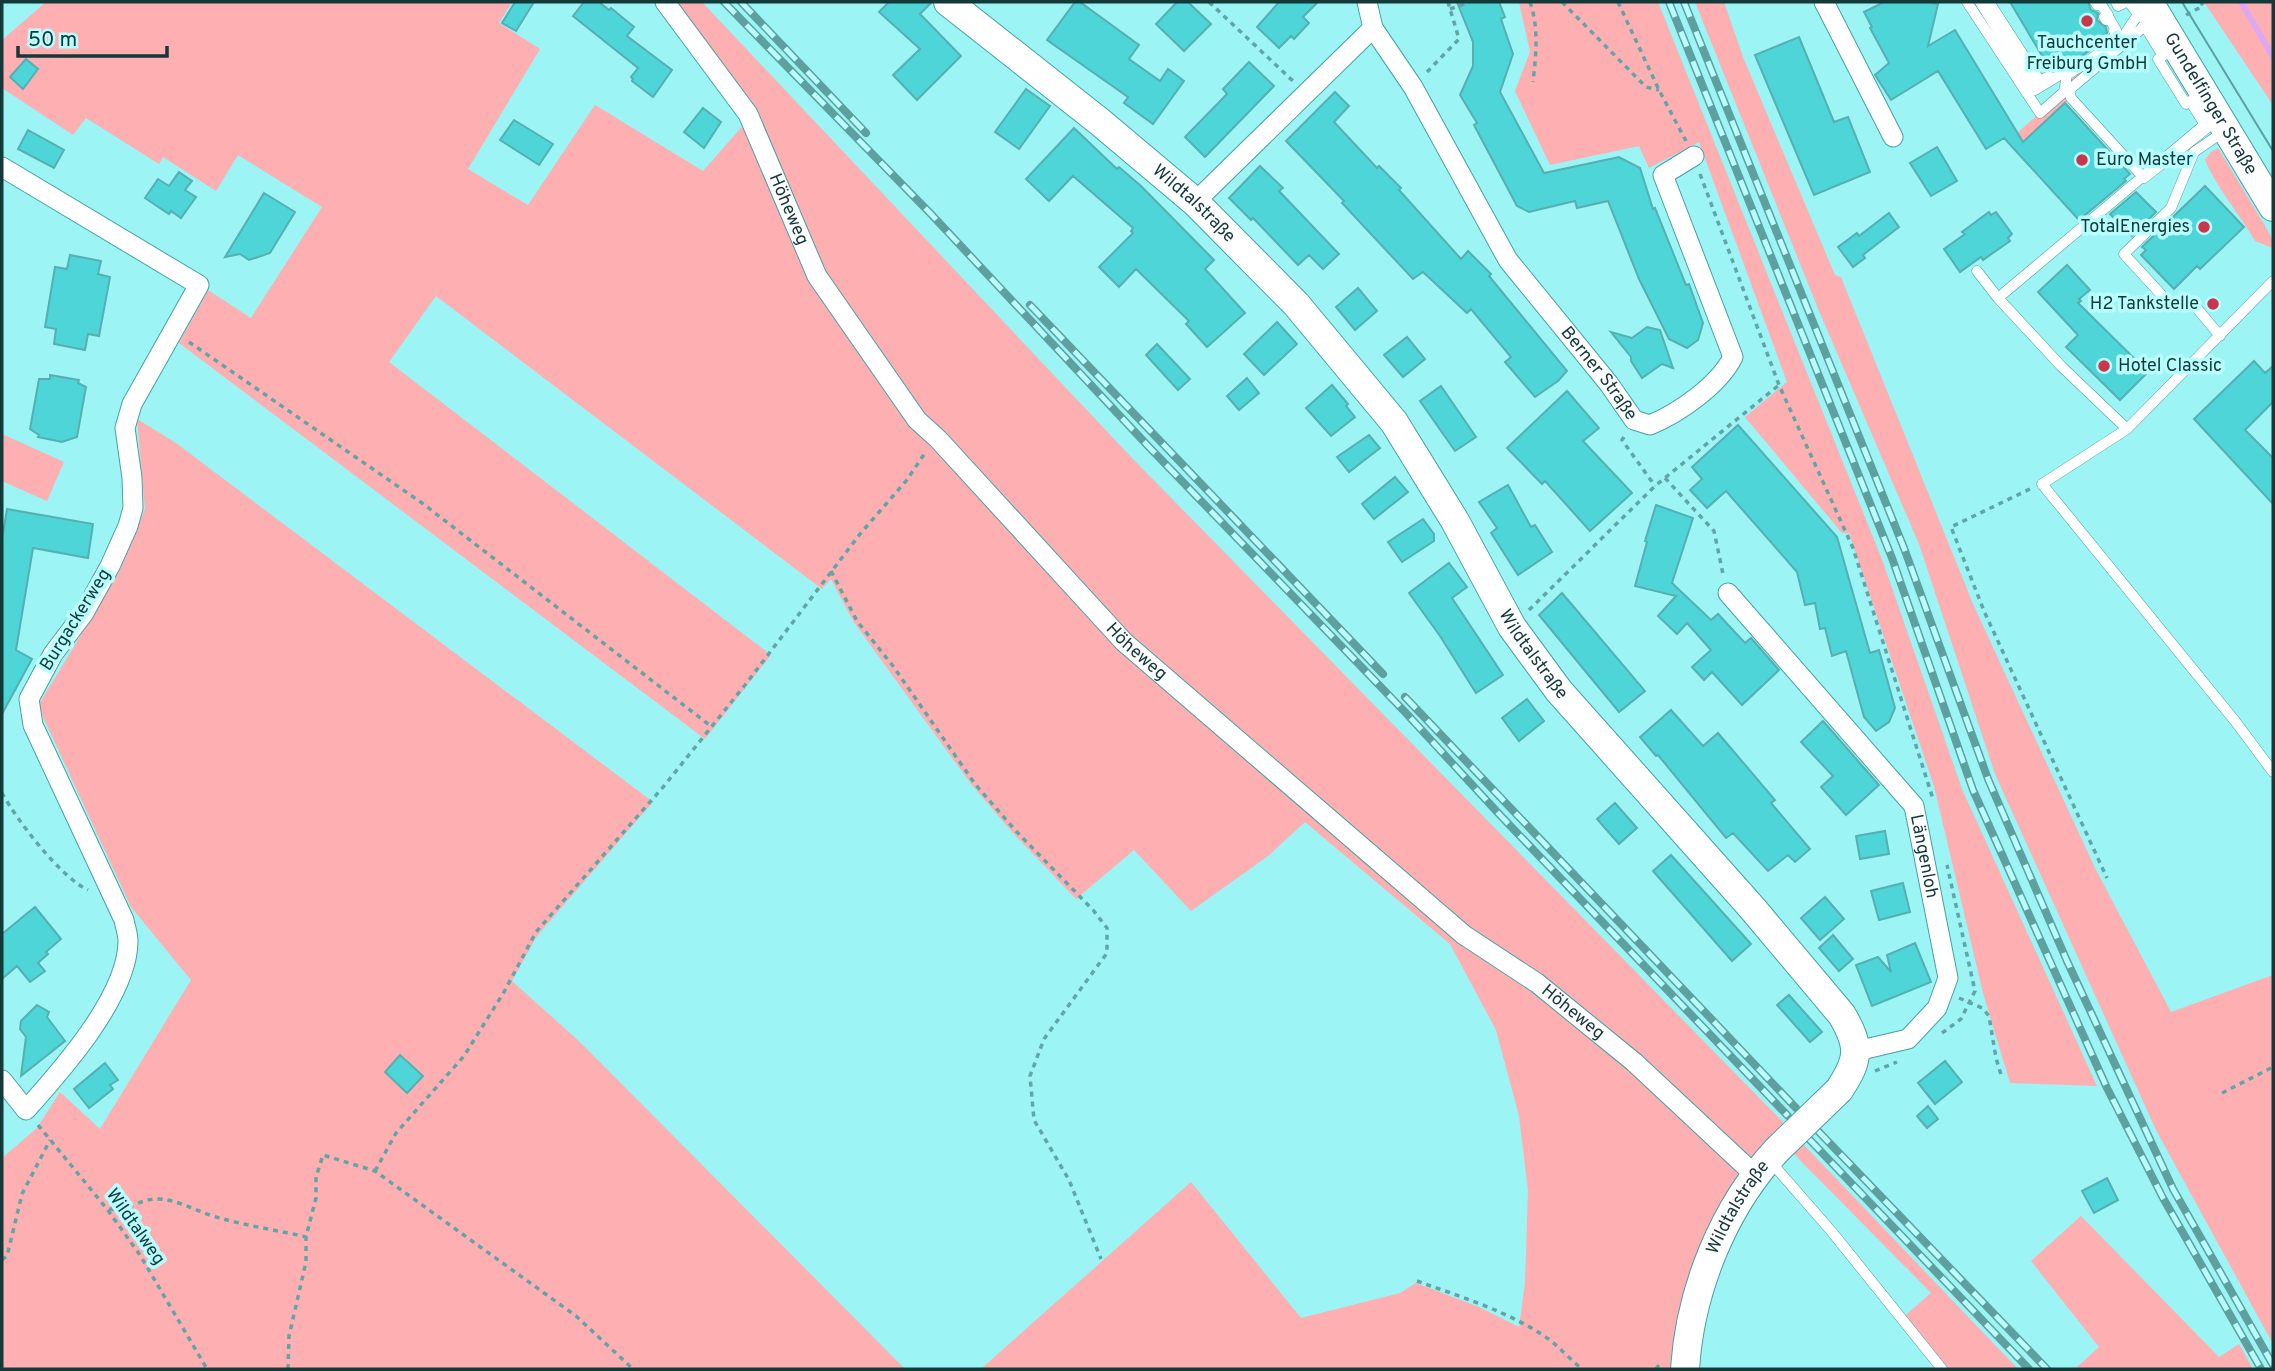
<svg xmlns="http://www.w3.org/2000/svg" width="2275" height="1371" viewBox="0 0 2275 1371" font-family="Overpass,sans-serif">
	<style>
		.green { fill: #fdafb2 }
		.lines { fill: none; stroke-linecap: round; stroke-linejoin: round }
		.stream { stroke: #dea8f1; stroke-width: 6 }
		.building { fill: #4dd5d7; stroke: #56afb0; stroke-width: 2 }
		.lane-casing { stroke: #47a0a2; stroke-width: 11 }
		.street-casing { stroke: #47a0a2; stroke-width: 21 }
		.secondary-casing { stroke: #47a0a2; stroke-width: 30 }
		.path { stroke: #62a5a6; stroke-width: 3.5; stroke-dasharray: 5 5; stroke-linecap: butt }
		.lane { stroke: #fff; stroke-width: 10 }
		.street { stroke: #fff; stroke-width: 19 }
		.secondary { stroke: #fff; stroke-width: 28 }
		.tram { stroke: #5e9fa0; stroke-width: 2 }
		.rail-casing { stroke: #5e9fa0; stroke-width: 8 }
		.rail { stroke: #b9feff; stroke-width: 5; stroke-dasharray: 16; stroke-linecap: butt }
		.secondary-bridge-casing { stroke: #47a0a2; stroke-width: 30; stroke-linecap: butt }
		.secondary-bridge { stroke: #fff; stroke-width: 28 }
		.poi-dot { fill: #c8374d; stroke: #b9feff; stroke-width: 2.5 }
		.labels { text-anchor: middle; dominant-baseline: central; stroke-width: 7; stroke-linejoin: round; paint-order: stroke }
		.poi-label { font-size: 18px; fill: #133939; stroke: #b9feff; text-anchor: start }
		.street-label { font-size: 18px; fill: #133939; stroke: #b9feff }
	</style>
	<rect width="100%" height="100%" fill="#9cf4f5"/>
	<!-- green -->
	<path class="green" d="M 46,2 L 512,2 L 499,23 L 540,49 L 468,169 L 528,205 L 595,105 L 703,171 L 755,112 L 673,2 L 702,2 L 1134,460 L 1785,1124 L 1759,1187 L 1730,1245 L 1714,1287 L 1704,1323 L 1699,1369 L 981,1369 L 1191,1182 L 1301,1318 L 1400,1293 L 1416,1283 L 1479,1307 L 1519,1327 L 1525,1283 L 1528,1191 L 1519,1116 L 1496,1030 L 1450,944 L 1305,822 L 1268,856 L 1191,911 L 1134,850 L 1076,899 L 1012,832 L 971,784 L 853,621 L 831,579 L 822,589 L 436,296 L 389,362 L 771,655 L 705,739 L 179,343 L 208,290 L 251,318 L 322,207 L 238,155 L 216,191 L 163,157 L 159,164 L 86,118 L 73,135 L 2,88 L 2,40 Z
		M 1519,2 L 1658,2 L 1883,562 L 1962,789 L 2097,1086 L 2010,1083 L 1983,993 L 1934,786 L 1849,533 L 1842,533 L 1745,417 L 1787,382 L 1699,142 L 1649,168 L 1639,146 L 1550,165 L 1515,91 L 1530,52 Z
		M 1695,2 L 1724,2 L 1743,57 L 1835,275 L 1841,277 L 1973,604 L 2096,870 L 2171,1012 L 2273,975 L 2273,1344 L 2156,1130 L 1995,774 L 1919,544 L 1819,311 Z
		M 2203,2 L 2273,2 L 2273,105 L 2206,5 Z
		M 2137,16 L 2144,25 L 2070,90 L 2071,98 L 2015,150 L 2009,140 L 2064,92 L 2067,75 L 2122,38 Z
		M 2218,148 L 2267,229 L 2273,241 L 2273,248 L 2255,241 C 2240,214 2217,189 2205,160 L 2211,152 Z
		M 137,419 L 176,443 L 653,802 L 537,936 L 512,981 L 581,1043 L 905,1369 L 2,1369 L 2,1158 L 37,1128 L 60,1092 L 100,1129 L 191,980 L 131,907 L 38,706 L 119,572 L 145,509 Z
		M 2,434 L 64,462 L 47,501 L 2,481 Z
		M 1802,1143 L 2018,1369 L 1939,1369 L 1899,1321 L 1931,1293 L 1793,1153 Z
		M 2081,1216 L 2219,1357 L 2239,1344 L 2253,1369 L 2075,1369 L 2099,1347 L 2031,1261 Z"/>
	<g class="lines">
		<!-- stream -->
		<path class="stream" d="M 2241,2 L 2273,57"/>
	</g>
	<!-- building -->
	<path class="building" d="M 515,2 L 534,2 L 516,31 L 502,23 Z
		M 584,2 L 599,2 L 609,10 L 611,8 L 634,27 L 627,36 L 672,70 L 653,97 L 632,81 L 633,79 L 631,77 L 638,68 L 573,16 Z
		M 889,2 L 932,2 L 920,14 L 961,56 L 917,100 L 893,75 L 920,49 L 879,12 Z
		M 1075,2 L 1080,2 L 1139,45 L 1129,59 L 1160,81 L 1168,69 L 1184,81 L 1153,124 L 1124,103 L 1128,97 L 1047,40 Z
		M 1177,2 L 1188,2 L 1211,24 L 1184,51 L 1156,24 Z
		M 1279,2 L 1318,2 L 1303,17 L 1309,23 L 1294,39 L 1291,36 L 1279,48 L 1257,27 Z
		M 1457,2 L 1499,2 L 1505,17 L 1501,19 L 1513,54 L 1500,92 L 1544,173 L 1619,157 L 1640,168 L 1653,209 L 1655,208 L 1686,285 L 1689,284 L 1703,323 L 1698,340 L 1687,348 L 1669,339 L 1639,279 L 1608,201 L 1577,208 L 1575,201 L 1529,212 L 1517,206 L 1474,125 L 1477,123 L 1460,95 L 1473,66 L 1473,42 Z
		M 1884,2 L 1926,2 L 1938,4 L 1928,46 L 1955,30 L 2023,142 L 2065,103 L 2130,174 L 2124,179 L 2126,181 L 2079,220 L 2004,138 L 1986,149 L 1938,71 L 1891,100 L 1875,75 L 1889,63 L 1870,28 L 1872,27 L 1864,12 Z
		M 2010,2 L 2088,2 L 2091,10 L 2098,13 L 2097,20 L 2106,27 L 2107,33 L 2103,37 L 2103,42 L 2074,61 L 2068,61 L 2053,70 L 2050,69 Z
		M 1799,37 L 1834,122 L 1848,117 L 1870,172 L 1814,195 L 1755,55 Z
		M 26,59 L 38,69 L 23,89 L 10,77 Z
		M 1249,62 L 1274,86 L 1205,157 L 1185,137 L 1227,94 L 1223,89 Z
		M 1026,89 L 1050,106 L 1019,149 L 995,132 Z
		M 1335,92 L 1349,106 L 1334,122 L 1377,168 L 1379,166 L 1401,188 L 1399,190 L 1461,259 L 1468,251 L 1491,274 L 1489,276 L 1567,371 L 1558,381 L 1535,397 L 1505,362 L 1511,357 L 1471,309 L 1467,313 L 1423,272 L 1413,279 L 1342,203 L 1344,201 L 1286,141 Z
		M 703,108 L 721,122 L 704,148 L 684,132 Z
		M 514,120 L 553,144 L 539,165 L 500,140 Z
		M 1074,128 L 1117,169 L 1119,167 L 1141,186 L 1214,260 L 1205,269 L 1245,313 L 1207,347 L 1186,324 L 1189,321 L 1136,269 L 1119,287 L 1099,267 L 1133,233 L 1131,231 L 1133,228 L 1073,176 L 1049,201 L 1026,179 Z
		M 28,130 L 64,150 L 54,168 L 18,149 Z
		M 1937,147 L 1957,181 L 1931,196 L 1910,163 Z
		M 1260,166 L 1283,188 L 1279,191 L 1339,254 L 1323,269 L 1309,255 L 1298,265 L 1253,218 L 1251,220 L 1229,198 Z
		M 179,172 L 192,181 L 185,190 L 196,197 L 181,218 L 171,211 L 169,214 L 145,198 L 158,179 L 169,186 Z
		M 2205,186 L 2244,227 L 2200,269 L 2197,266 L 2174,289 L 2141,255 L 2146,250 L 2142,247 Z
		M 2136,192 L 2156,212 L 2132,236 L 2110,214 Z
		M 264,193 L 295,212 L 270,253 L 249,260 L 240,254 L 225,257 Z
		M 1989,212 L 1991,215 L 1996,212 L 2012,234 L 2008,238 L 2010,241 L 1983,260 L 1981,257 L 1960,272 L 1944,249 L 1965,234 L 1962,232 Z
		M 1889,213 L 1899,227 L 1863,255 L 1865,258 L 1853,267 L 1838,247 L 1857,233 L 1859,236 Z
		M 70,255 L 101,261 L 98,274 L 110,277 L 99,336 L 88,334 L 85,350 L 54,344 L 56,329 L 45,327 L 55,267 L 67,269 Z
		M 2067,265 L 2090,290 L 2079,299 L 2081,301 L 2078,303 L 2148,372 L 2120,400 L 2066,347 L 2078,335 L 2038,292 Z
		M 1358,288 L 1377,311 L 1355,330 L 1336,307 Z
		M 1277,322 L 1297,344 L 1264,375 L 1244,354 Z
		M 1647,327 L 1660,330 L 1673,368 L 1662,364 L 1642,378 L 1631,361 L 1631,357 L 1611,332 L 1632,338 Z
		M 1407,337 L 1425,359 L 1403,377 L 1384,355 Z
		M 1157,344 L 1190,379 L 1178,390 L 1146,355 Z
		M 2254,361 L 2265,373 L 2273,366 L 2273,402 L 2245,430 L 2273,458 L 2273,504 L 2194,419 Z
		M 50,375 L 79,380 L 78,383 L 86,387 L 77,437 L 62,442 L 38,437 L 39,435 L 30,429 L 39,379 L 50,379 Z
		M 1247,378 L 1259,393 L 1239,410 L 1227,396 Z
		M 1332,385 L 1348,404 L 1346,406 L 1355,417 L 1331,436 L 1306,408 Z
		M 1441,386 L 1476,437 L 1455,451 L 1420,401 Z
		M 1567,391 L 1599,428 L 1583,441 L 1632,493 L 1590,531 L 1545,481 L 1542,484 L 1507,448 Z
		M 1738,425 L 1837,537 L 1870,653 L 1879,650 L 1895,708 L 1889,722 L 1876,731 L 1864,717 L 1846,651 L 1832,656 L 1825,628 L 1820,629 L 1815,603 L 1805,605 L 1797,572 L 1726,491 L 1707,508 L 1690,490 L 1702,479 L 1692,467 Z
		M 1369,435 L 1380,448 L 1349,472 L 1337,457 Z
		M 1395,477 L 1408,492 L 1374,519 L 1362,504 Z
		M 1508,485 L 1531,527 L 1535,525 L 1552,552 L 1518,575 L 1491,533 L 1497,528 L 1479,502 Z
		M 1656,505 L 1693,518 L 1672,583 L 1711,620 L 1718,614 L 1745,643 L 1751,638 L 1779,670 L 1742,705 L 1712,672 L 1704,680 L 1692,667 L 1711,650 L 1687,623 L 1677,634 L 1658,616 L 1676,596 L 1635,586 L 1647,542 L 1645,541 Z
		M 7,509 L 93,524 L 88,558 L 33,548 L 16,650 L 32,659 L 2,714 L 2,539 Z
		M 1423,519 L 1434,534 L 1434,541 L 1402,562 L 1388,542 Z
		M 1449,563 L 1467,587 L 1452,598 L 1503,675 L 1476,693 L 1440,636 L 1409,593 Z
		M 1562,593 L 1645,691 L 1619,712 L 1539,615 Z
		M 1527,699 L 1544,721 L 1519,741 L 1502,718 Z
		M 1671,710 L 1703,746 L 1718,733 L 1775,800 L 1771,803 L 1810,849 L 1795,862 L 1788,855 L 1768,871 L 1733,833 L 1726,838 L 1658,755 L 1656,756 L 1640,737 Z
		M 1823,721 L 1879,785 L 1846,815 L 1821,787 L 1833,776 L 1801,742 Z
		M 1615,803 L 1637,828 L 1619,844 L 1597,819 Z
		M 1885,831 L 1889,854 L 1860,859 L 1856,836 Z
		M 1671,855 L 1751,944 L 1732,961 L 1653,871 Z
		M 1903,883 L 1910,912 L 1879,920 L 1871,891 Z
		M 1825,897 L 1844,919 L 1820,940 L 1801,918 Z
		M 35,907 L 61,939 L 46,952 L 48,954 L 38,963 L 45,971 L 30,982 L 17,966 L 2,979 L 2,934 Z
		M 1833,935 L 1853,959 L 1839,971 L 1819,948 Z
		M 1915,943 L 1931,982 L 1872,1006 L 1856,965 L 1878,957 L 1891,972 L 1887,955 Z
		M 1789,995 L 1822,1032 L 1810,1042 L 1777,1005 Z
		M 37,1005 L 49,1012 L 47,1017 L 65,1041 L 21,1076 L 26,1037 L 20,1029 L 21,1021 Z
		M 400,1055 L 423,1076 L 407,1093 L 385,1072 Z
		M 1945,1061 L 1962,1082 L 1935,1104 L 1918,1083 Z
		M 105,1063 L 118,1080 L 110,1085 L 113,1089 L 89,1108 L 74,1089 Z
		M 1928,1106 L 1938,1119 L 1927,1128 L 1917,1116 Z
		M 2107,1178 L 2118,1200 L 2094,1213 L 2082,1191 Z"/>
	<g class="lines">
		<!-- lane casing -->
		<g class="lane-casing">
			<path id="lane" d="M 1967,2 L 2040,113 L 2064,92 L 2067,75 L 2122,38 L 2137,16 L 2140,17 L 2129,2
				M 1980,2 L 2035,90 L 2071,68
				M 1989,2 L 2040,81 L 2049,76
				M 2095,2 L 2097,5 L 2100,3 L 2108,15 L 2104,17 L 2106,20 L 2109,18 L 2116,30 L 2114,31 L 2117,36 L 2110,40
				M 2116,2 L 2118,6 L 2126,2
				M 2144,25 L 2163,56 L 2158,59 L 2186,104 L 2190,101 L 2207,128 L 2144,178 L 2071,98 L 2069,90 L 2140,30 Z
				M 1977,271 L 1998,298
				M 2273,281 L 2127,429 L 2042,484 L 2235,721 L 2273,772
				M 2220,336 L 2195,306 L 2168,302 L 2124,254 L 2171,208 L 2194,152 L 2223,132
				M 2127,429 L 2061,366 L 1998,298 L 2216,115
				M 1771,1162 L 1832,1232 L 1942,1369"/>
		</g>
		<!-- street casing -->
		<g class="street-casing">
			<g id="street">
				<path id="s1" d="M 665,2 L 748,114 L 817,276 L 917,420 L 938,439 L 1124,642 L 1464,935 L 1537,983 L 1634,1062 L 1756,1176"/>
				<path d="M 1367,2 L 1373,28"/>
				<path d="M 1824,2 L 1893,137"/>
				<path d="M 2,167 L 199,285 L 132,404 L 125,428 L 132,478 L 133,508 L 128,526 L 110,566 L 84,613 L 53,654 L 29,699 L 33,725 L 124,920 C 125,926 128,934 128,941 C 128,996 61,1071 26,1110 L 2,1080"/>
				<path id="s2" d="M 1195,202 L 1373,28 L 1413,87 L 1508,260 L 1609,384 L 1634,420 L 1650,425 C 1679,413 1719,385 1733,357 L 1663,175 L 1694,156"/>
				<path id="s3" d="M 1728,593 L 1914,806 L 1948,978 L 1937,1008 L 1908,1039 L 1857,1051"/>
			</g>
		</g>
		<!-- secondary casing -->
		<g class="secondary-casing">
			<g id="secondary">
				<path id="s4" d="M 948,2 L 1100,122 L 1195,202 L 1296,304 L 1394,422 L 1455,521 L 1512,627 L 1559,691 L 1753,909 L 1842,1015 C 1860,1046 1860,1059 1839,1090"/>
				<path id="s5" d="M 2149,2 L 2273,207"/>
				<path id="s6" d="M 1685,1369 C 1690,1291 1723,1208 1777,1150"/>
			</g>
		</g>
		<!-- path -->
		<path class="path" d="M 1209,2 L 1294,82
			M 1530,2 C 1539,28 1536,54 1533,82
			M 1562,2 L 1646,87 L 1659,90
			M 1618,2 L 1659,90 L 1686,141
			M 1450,9 L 1470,2
			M 2186,15 L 2203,6 L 2201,2
			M 1427,72 L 1459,39 L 1448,2
			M 1700,174 L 1779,385 L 1853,548 L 1933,799
			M 189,342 L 422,503 L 712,727
			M 1624,437 L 1622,440 L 1655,486
			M 1665,478 L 1714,531 L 1723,574
			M 2030,489 L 1951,527 L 1984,611 L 2107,878
			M 831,571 L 857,621 L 893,666 L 975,784 L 1015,830 L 1093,910 L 1107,928 L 1107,953 L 1044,1039 L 1030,1076 L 1034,1120 L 1069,1180 L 1101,1259
			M 1529,610 L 1655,486 L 1779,385
			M 2,793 C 17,820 60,877 88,890
			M 1959,998 L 1982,1008 L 1989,1016 L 1996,1058 L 2002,1078
			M 1942,1033 L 1961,1019 L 1975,991 L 1947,865
			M 1875,1071 L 1897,1062
			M 2222,1093 L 2273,1067
			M 38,1125 L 107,1209 L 140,1255 L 207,1369
			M 375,1171 L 396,1133 L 464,1056 L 504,992 L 536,932 L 664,786 L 745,685 L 860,534 L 906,481 L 925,453
			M 109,1209 C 124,1212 140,1199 157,1199 C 178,1199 199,1213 220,1218 C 247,1226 277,1230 306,1237
			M 2,1260 L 7,1256 L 22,1194 L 50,1140
			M 1417,1281 C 1461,1297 1511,1312 1550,1340 C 1561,1349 1571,1360 1582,1369
			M 288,1369 L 289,1336 L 306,1262 L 306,1237 L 316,1198 L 316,1177 L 323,1155 L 375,1171 L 576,1316 L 633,1369
			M 1656,1369 L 1661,1362"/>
		<!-- lane -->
		<use href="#lane" class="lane"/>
		<!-- street -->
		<use href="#street" class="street"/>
		<!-- secondary -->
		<use href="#secondary" class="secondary"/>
		<!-- tram -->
		<path class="tram" d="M 2182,2 L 2273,151"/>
		<!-- rail casing -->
		<g class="rail-casing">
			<path id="rail" d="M 724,2 L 930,213 L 1149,447 L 1405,712 L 1499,814 L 1788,1116
				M 741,2 L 866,133
				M 1669,2 L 1892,558 L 1973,790 L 2107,1088 L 2163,1198 L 2261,1369
				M 1684,2 L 1904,548 L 1988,779 L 2067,961 L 2173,1189 L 2273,1365
				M 1030,305 L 1383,674
				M 1405,697 L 1796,1108
				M 1818,1131 L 2047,1369
				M 1809,1139 L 2029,1369"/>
		</g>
		<!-- rail -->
		<use href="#rail" class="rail"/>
		<!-- secondary-bridge casing -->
		<g class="secondary-bridge-casing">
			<path id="secondary-bridge" d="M 1777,1150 L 1839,1090"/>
		</g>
		<!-- secondary-bridge -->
		<use href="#secondary-bridge" class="secondary-bridge"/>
	</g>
	<!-- markers -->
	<g class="poi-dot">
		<circle cx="2087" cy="21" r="7"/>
		<circle cx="2082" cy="160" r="7"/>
		<circle cx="2204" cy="227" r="7"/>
		<circle cx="2213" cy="304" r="7"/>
		<circle cx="2104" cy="366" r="7"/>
	</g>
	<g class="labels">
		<!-- poi labels -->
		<g class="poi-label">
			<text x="2087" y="43" text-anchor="middle">Tauchcenter<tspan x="2087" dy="21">Freiburg GmbH</tspan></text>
			<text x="2096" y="160">Euro Master</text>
			<text x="2190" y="227" text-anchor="end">TotalEnergies</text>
			<text x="2199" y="304" text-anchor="end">H2 Tankstelle</text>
			<text x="2118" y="366">Hotel Classic</text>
		</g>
		<!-- street labels -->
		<g class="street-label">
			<text stroke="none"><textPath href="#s5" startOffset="119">Gundelfinger Straße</textPath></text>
			<text stroke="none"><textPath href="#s4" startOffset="318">Wildtalstraße</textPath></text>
			<text stroke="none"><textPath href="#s1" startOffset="243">Höheweg</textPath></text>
			<text stroke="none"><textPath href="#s2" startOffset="663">Berner Straße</textPath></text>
			<text transform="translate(76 620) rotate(-58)">Burgackerweg</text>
			<text stroke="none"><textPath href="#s1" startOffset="810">Höheweg</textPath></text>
			<text stroke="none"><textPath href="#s4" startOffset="886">Wildtalstraße</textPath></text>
			<text stroke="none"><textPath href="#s3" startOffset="334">Längenloh</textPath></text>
			<text stroke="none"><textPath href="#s1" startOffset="1377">Höheweg</textPath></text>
			<text stroke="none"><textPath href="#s6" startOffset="172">Wildtalstraße</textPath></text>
			<text transform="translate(135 1227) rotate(55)">Wildtalweg</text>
		</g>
	</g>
	<!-- border -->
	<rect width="2275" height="1371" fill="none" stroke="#133939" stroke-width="7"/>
	<!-- scale -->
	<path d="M18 46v10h149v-10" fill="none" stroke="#133939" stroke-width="3.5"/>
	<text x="28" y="46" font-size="21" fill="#133939" stroke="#b9feff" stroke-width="5" paint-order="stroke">50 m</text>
</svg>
